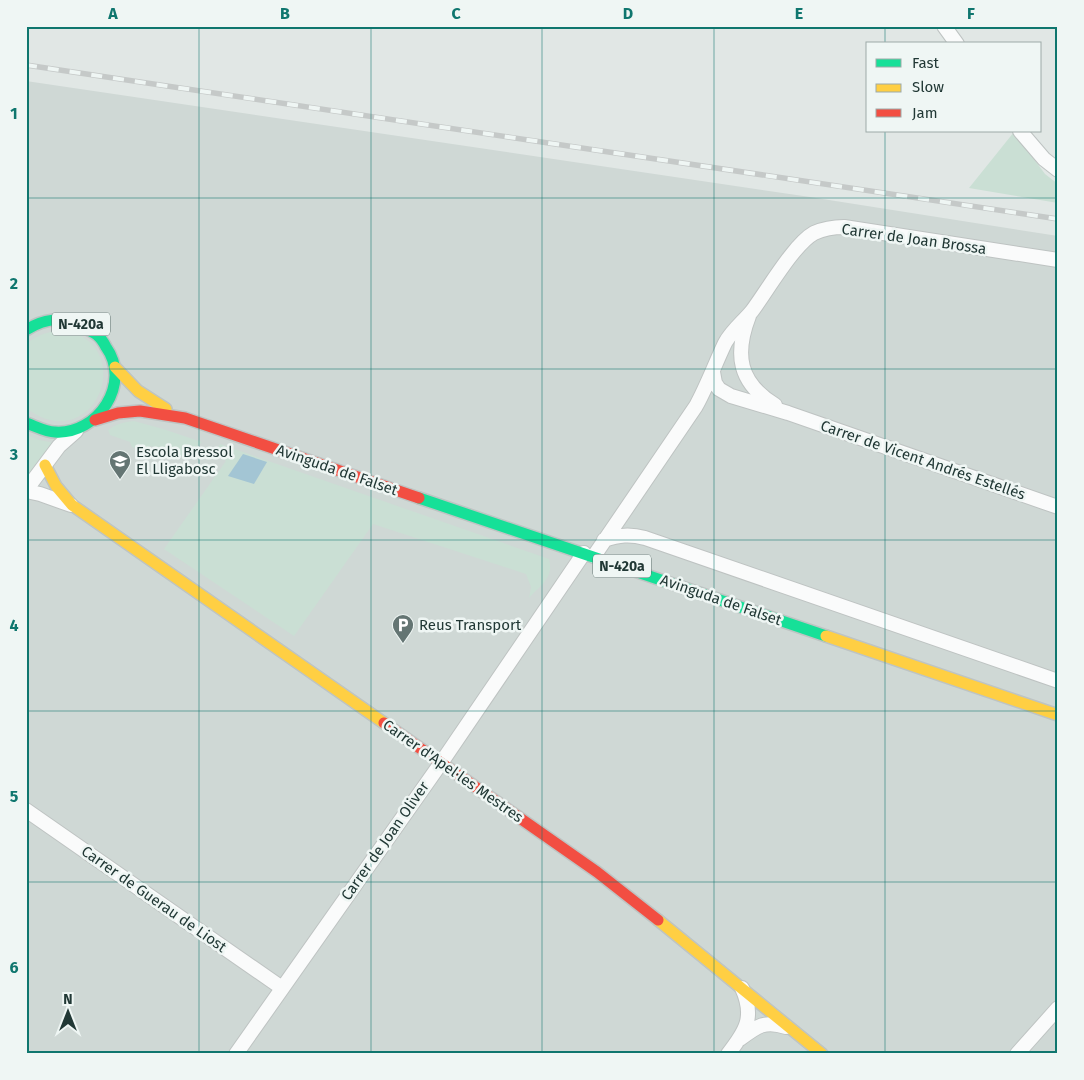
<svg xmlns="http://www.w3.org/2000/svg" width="1084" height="1080" viewBox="0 0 1084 1080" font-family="'Fira Sans',sans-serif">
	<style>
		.built { fill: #cfd8d5 }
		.green { fill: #cadfd4 }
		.water { fill: #a3c5d4 }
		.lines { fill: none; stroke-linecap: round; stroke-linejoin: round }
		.street-casing { stroke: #bec3c2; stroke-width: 16 }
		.fast-casing { stroke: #bec4c3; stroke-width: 14 }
		.slow-casing { stroke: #bec4c3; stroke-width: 14 }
		.jam-casing { stroke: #bec4c3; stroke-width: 14 }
		.street { stroke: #fafbfb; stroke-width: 14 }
		.fast { stroke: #16e098; stroke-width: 11 }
		.slow { stroke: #ffcf43; stroke-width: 11 }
		.jam { stroke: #f24e42; stroke-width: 11 }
		.rail-casing { stroke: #c5c9c8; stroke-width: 5.5 }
		.rail { stroke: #eff6f4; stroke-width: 4; stroke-dasharray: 11; stroke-linecap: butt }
		.grid { fill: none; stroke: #0f766e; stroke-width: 1; stroke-opacity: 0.55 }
		.labels { text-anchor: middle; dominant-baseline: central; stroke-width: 5; stroke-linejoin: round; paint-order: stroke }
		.shield { fill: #eff6f4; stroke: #5f716e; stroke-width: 1 }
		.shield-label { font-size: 14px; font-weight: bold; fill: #213835 }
		.street-label { font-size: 15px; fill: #213835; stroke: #eff6f4 }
		.poi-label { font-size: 15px; fill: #213835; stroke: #eff6f4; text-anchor: start }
		.neatline { fill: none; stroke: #0f766e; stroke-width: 2 }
		.grid-label { font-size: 16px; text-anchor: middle; font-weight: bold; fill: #0f766e }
	</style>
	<rect width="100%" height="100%" fill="#e1e7e5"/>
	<!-- built -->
	<path class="built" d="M 26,81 L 810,197 L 1058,236 L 1058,1054 L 26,1054 Z"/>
	<!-- green -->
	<path class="green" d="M 1014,132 L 1045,174 L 1058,184 L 1058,203 L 969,188 Z
		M 56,331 C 60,331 66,331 71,332 C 137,352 92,458 26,408 L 26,345 C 34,336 44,333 56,331 Z
		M 134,421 L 163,429 L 202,442 L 185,457 L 150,446 L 146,451 L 132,447 L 130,442 L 110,435 L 108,430 C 116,424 124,422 134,421 Z
		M 26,434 L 39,440 L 50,442 L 52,444 L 29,477 L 26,476 Z
		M 220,444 L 549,559 C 554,578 541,585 529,598 L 531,587 L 526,574 L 373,524 L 294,636 L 164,549 L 226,461 L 215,453 Z"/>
	<!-- water -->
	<path class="water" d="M 243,454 L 267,462 L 254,484 L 228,476 Z"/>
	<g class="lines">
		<!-- street casing -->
		<g class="street-casing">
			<path id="street" d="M 944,26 L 957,44
				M 1020,131 L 1044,159 L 1058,170
				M 749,316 C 734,355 739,383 775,405
				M 713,372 L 715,383 L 719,389 L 731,396 L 788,413 L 1058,507
				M 26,490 L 59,446 L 76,431
				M 26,491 L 40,494 L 71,505
				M 604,540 C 619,535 630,534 645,538 L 1058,681
				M 594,556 L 696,406 C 707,386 715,364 725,343 C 732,330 743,322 752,311 C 767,291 794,244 814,233 C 823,229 834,227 844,227 L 1058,260
				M 26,810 L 282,988
				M 740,1039 C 757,1026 765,1020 786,1027
				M 236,1054 L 441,763 L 584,553
				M 728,1054 C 746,1031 755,1017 742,988
				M 1017,1054 L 1058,1008"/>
		</g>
		<!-- fast casing -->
		<g class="fast-casing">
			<path id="fast" d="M 26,330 C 43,319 62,316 80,326 C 86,329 92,331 97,335 C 101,338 104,343 106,347 C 132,383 98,435 55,432 C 46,432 35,426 26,423
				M 419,498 L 826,636"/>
		</g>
		<!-- slow casing -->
		<g class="slow-casing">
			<path id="slow" d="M 115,367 L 138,391 L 166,409
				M 45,465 L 56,486 L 72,505 L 384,723
				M 826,636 L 1058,715
				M 658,920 L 822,1054"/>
		</g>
		<!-- jam casing -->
		<g class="jam-casing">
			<path id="jam" d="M 95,420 L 118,413 L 140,411 L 185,418 L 419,498
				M 384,723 L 597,872 L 658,920"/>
		</g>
		<!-- street -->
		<use href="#street" class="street"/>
		<!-- fast -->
		<use href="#fast" class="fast"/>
		<!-- slow -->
		<use href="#slow" class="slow"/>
		<!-- jam -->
		<use href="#jam" class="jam"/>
		<!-- rail casing -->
		<g class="rail-casing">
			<path id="rail" d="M 26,65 L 1058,219"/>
		</g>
		<!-- rail -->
		<use href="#rail" class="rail"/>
	</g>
	<!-- grid -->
	<path class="grid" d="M 199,26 L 199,1054M 371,26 L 371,1054M 542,26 L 542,1054M 714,26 L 714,1054M 885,26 L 885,44M 885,131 L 885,1054M 26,198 L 1058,198M 26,369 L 1058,369M 26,540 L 1058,540M 26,711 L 1058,711M 26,882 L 1058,882"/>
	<!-- icons -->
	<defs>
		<g id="school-pin" transform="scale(1.125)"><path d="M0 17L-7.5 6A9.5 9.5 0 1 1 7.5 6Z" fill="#647573" stroke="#eff6f4"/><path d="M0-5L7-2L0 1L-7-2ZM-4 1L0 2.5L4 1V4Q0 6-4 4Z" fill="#fff"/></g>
		<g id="parking-pin" transform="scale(1.125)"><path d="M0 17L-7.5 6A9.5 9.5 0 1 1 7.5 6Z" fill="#647573" stroke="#eff6f4"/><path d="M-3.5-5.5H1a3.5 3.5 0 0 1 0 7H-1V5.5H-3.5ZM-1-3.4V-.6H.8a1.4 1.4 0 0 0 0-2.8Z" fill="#fff"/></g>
	</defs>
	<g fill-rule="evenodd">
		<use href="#school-pin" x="120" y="461"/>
		<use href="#parking-pin" x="403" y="625"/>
	</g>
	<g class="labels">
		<!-- shield labels -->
		<g class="shield">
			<rect x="52" y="312.5" width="58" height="23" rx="4"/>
			<rect x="593" y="554.5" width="58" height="23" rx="4"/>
		</g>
		<g class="shield-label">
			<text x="81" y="324">N-420a</text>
			<text x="622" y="566">N-420a</text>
		</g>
		<!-- street labels -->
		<g class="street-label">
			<text transform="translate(914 239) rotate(8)">Carrer de Joan Brossa</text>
			<text transform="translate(923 460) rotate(19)">Carrer de Vicent Andrés Estellés</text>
			<text transform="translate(337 470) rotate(19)">Avinguda de Falset</text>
			<text transform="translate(721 600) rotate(19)">Avinguda de Falset</text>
			<text transform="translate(453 771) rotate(35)">Carrer d'Apel·les Mestres</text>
			<text transform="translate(385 841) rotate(-55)">Carrer de Joan Oliver</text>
			<text transform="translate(154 899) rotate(35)">Carrer de Guerau de Liost</text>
		</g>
		<!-- poi labels -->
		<g class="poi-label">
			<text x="136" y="452">Escola Bressol<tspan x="136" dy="17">El Lligabosc</tspan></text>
			<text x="419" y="625">Reus Transport</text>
		</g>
	</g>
	<!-- border -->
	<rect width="1084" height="1080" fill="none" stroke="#eff6f4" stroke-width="55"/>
	<!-- legend -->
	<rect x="866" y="42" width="175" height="90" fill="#eff6f4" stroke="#9daaa8"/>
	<rect x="876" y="59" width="25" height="8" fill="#16e098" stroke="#9daaa8"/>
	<text x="912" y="68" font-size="15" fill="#213835">Fast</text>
	<rect x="876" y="84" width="25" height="8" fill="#ffcf43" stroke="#9daaa8"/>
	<text x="912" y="92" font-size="15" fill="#213835">Slow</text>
	<rect x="876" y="109" width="25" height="8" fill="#f24e42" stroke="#9daaa8"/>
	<text x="912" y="118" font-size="15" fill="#213835">Jam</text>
	<!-- north arrow -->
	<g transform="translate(68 1012)" stroke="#eff6f4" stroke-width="4" paint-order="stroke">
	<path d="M0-4L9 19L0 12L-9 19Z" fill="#213835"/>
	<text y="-8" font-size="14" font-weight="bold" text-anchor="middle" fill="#213835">N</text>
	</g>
	<rect x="28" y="28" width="1028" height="1024" class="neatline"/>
	<g class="grid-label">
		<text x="113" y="19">A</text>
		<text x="285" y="19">B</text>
		<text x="456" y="19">C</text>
		<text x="628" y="19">D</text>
		<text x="799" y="19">E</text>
		<text x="971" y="19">F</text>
		<text x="14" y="119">1</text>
		<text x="14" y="289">2</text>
		<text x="14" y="460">3</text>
		<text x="14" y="631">4</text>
		<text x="14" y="802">5</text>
		<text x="14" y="973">6</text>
	</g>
</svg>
